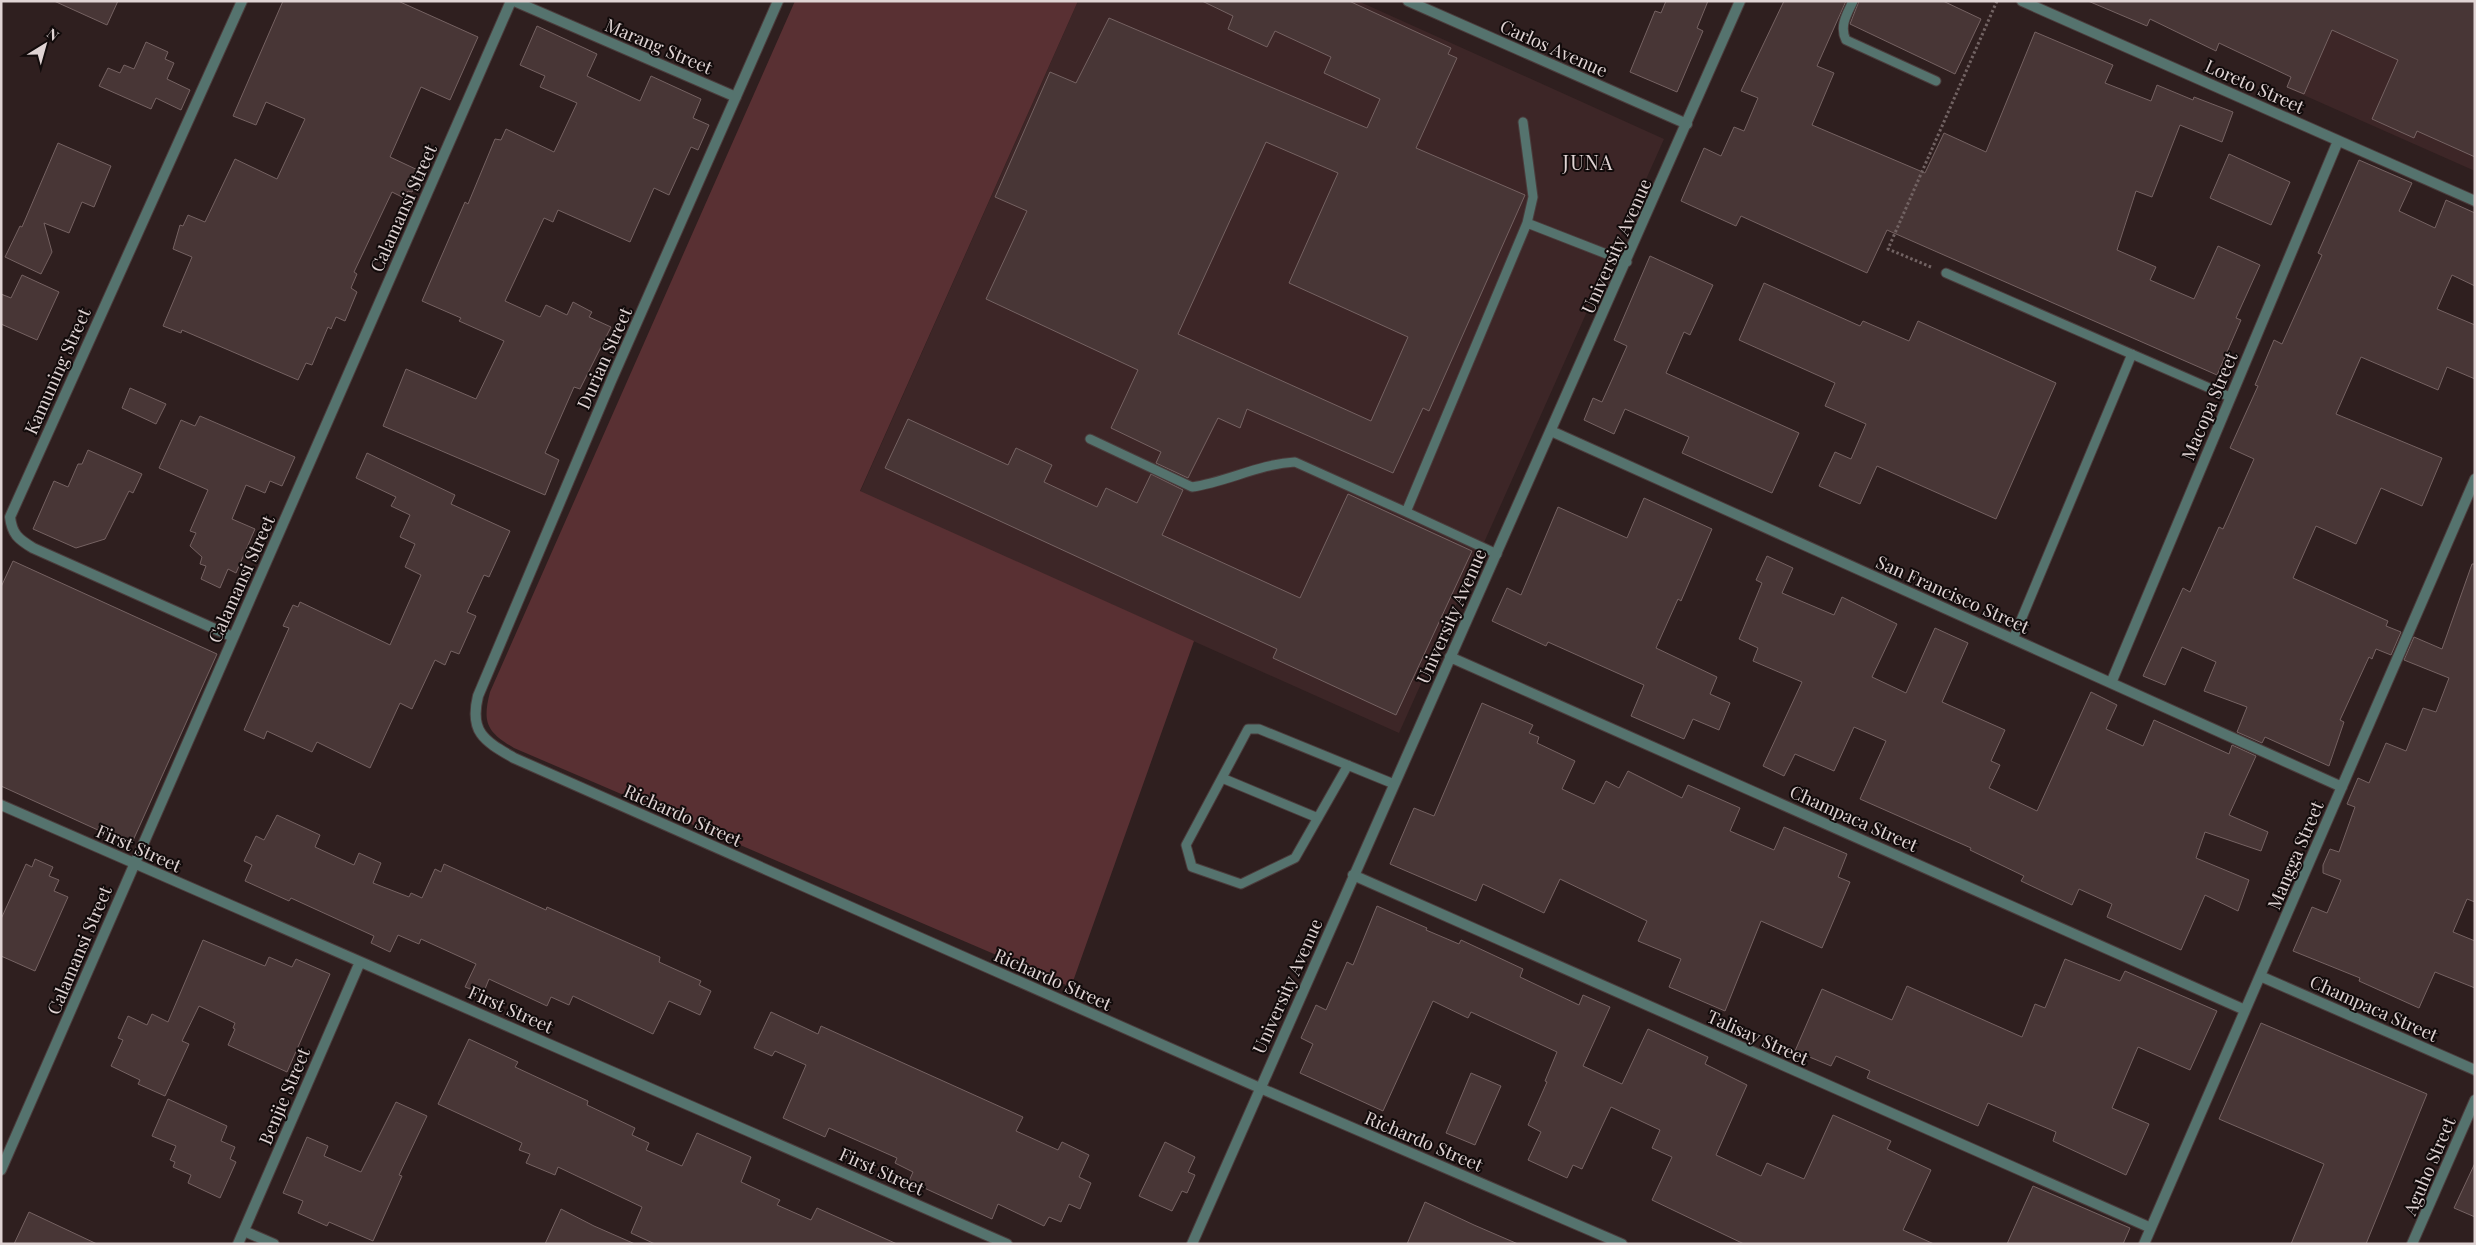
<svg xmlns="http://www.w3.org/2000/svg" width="2476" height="1245" viewBox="0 0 2476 1245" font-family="'Playfair Display',serif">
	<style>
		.built { fill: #3d2627 }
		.green { fill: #593033 }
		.building { fill: #483636; stroke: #756262; fill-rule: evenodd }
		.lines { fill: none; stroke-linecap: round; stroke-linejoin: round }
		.service-casing { stroke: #4b3c3c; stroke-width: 11 }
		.minor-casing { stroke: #4b3c3c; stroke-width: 12 }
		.path { stroke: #726363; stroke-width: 3; stroke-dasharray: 2.5 2.5; stroke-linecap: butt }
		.service { stroke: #55736e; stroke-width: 9 }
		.minor { stroke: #55736e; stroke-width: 10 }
		.labels { text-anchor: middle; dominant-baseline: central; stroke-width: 4; stroke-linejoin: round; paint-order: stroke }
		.street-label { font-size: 18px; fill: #e0d4d4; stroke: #120b0b }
		.quarter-label { font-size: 20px; letter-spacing: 1px; fill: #e0d4d4; stroke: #120b0b }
	</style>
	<rect width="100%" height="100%" fill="#2f1f1f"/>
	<!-- built -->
	<path class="built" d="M 1078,1 L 1358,1 L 1664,139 L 1399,733 L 860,492 Z
		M 2329,1 L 2475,57 L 2475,171 L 2290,89 Z"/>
	<!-- green -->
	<path class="green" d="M 795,1 L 1078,1 L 860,491 L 1194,641 L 1071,987 L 514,748 C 487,732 482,723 490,692 Z"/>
	<!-- building -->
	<path class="building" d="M 54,1 L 118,1 L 107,25 Z
		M 283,1 L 398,1 L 478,37 L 450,100 L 421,87 L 390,157 L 422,172 L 412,192 L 408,191 L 404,198 L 392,192 L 354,272 L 357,274 L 351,288 L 357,292 L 345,321 L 336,317 L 331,329 L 328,327 L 312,365 L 306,363 L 298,380 L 182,330 L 181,333 L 163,326 L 192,257 L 173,249 L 180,225 L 183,226 L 188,215 L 205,222 L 235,159 L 277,179 L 305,119 L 266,102 L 256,125 L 233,116 Z
		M 1202,1 L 1349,1 L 1451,48 L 1448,54 L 1457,58 L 1416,148 L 1525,195 L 1429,411 L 1423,408 L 1393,473 L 1247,409 L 1240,428 L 1218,418 L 1188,478 L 1156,463 L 1161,452 L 1111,428 L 1138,370 L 986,299 L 1027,211 L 995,197 L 1050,72 L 1076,83 L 1109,18 L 1367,128 L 1380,99 L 1324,73 L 1331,57 L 1275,31 L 1267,47 L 1228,29 L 1233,16 ZM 1266,142 L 1338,173 L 1289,283 L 1408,337 L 1371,421 L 1178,334 Z
		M 1666,1 L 1708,1 L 1697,28 L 1703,31 L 1677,92 L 1630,72 L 1655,11 L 1661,13 Z
		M 1784,1 L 1846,1 L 1817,66 L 1834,73 L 1812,125 L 1925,173 L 1944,133 L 1986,152 L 2035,32 L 2113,65 L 2105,83 L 2151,101 L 2157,85 L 2193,100 L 2194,97 L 2233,112 L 2222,142 L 2180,125 L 2152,197 L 2136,191 L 2117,250 L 2156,267 L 2150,280 L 2194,299 L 2218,246 L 2260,265 L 2236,318 L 2241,320 L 2217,375 L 1887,230 L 1867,273 L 1741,216 L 1736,226 L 1681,201 L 1704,148 L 1721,156 L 1734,127 L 1744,131 L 1758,98 L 1741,91 Z
		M 1859,1 L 1943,1 L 1981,19 L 1955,74 L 1850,24 Z
		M 2088,1 L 2475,1 L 2475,157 L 2417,131 L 2414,138 L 2372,119 L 2398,60 L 2332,30 L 2304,94 L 2287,87 L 2291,77 L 2219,43 L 2216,51 L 2150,19 L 2147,26 Z
		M 537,26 L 597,54 L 587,76 L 640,101 L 651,76 L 701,99 L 693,118 L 709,125 L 698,150 L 691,147 L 669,195 L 654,188 L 630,242 L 558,210 L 553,222 L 544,218 L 505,301 L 540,317 L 546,305 L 567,315 L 573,302 L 592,312 L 589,317 L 611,327 L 580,389 L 574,387 L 545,453 L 559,460 L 545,495 L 383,426 L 406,369 L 476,399 L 504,341 L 459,321 L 461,318 L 422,301 L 465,202 L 468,204 L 495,139 L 501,140 L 506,129 L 554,152 L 577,103 L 540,87 L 545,76 L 520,65 Z
		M 146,42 L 168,52 L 165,59 L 174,63 L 167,79 L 190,90 L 181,110 L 156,98 L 151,109 L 99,86 L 108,68 L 120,73 L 124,65 L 134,69 Z
		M 58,143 L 111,166 L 94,207 L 82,202 L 69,233 L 44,223 L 52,252 L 41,274 L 5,257 L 20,226 L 22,227 Z
		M 2229,154 L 2290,182 L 2271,225 L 2210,198 Z
		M 2359,160 L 2412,183 L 2399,211 L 2435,228 L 2446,200 L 2475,213 L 2475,286 L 2452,275 L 2437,309 L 2475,325 L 2475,379 L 2447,367 L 2438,390 L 2361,357 L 2336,414 L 2442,458 L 2422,506 L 2381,488 L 2356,544 L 2316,526 L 2293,578 L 2388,621 L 2386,626 L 2401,632 L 2391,655 L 2376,649 L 2372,659 L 2369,657 L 2340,720 L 2344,722 L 2329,766 L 2265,737 L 2262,743 L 2237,732 L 2247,707 L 2204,691 L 2216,662 L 2182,647 L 2165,685 L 2143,676 L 2183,588 L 2190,592 L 2219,527 L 2223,529 L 2254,459 L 2230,448 L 2258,386 L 2255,385 L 2274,340 L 2282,344 L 2322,255 L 2318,253 Z
		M 1650,256 L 1713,285 L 1690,335 L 1684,332 L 1666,373 L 1799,433 L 1772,493 L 1682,453 L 1689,437 L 1625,409 L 1614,434 L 1584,420 L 1593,398 L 1602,402 L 1627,346 L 1614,340 Z
		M 22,275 L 59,292 L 37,340 L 1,324 L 1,294 L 11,298 Z
		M 1764,283 L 1860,326 L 1863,321 L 1909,341 L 1918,321 L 2056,383 L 1996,519 L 1877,466 L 1860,504 L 1819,486 L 1835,452 L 1851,459 L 1866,424 L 1825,406 L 1835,383 L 1739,340 Z
		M 130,388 L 166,404 L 156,424 L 122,408 Z
		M 200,416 L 295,457 L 282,486 L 270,481 L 265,493 L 246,485 L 232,519 L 255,529 L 236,573 L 228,569 L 220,588 L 201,579 L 206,566 L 200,564 L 202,557 L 190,546 L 196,533 L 190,531 L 208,490 L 159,468 L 181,420 L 195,426 Z
		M 908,419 L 1008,465 L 1016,448 L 1052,465 L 1044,482 L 1097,507 L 1106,488 L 1137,503 L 1151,474 L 1183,490 L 1162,535 L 1300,598 L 1348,494 L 1472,551 L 1396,715 L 1273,658 L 1277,649 L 885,468 Z
		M 88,450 L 142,474 L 133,493 L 129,491 L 105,539 L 76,548 L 33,529 L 54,481 L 68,487 L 78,464 L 82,464 Z
		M 367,453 L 455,495 L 451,504 L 510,531 L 489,577 L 484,575 L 467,612 L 476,616 L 459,654 L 451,651 L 445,665 L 435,660 L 412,709 L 400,703 L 370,768 L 317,742 L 312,752 L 267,731 L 264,739 L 244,730 L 289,628 L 283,626 L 293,605 L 298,607 L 300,602 L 390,645 L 421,575 L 405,567 L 415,544 L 400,537 L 410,515 L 391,506 L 396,497 L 356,478 Z
		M 1644,498 L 1712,529 L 1681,601 L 1678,599 L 1656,648 L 1717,677 L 1710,694 L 1730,703 L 1719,730 L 1693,719 L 1684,739 L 1631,716 L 1644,685 L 1548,642 L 1546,646 L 1492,621 L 1507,588 L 1521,595 L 1558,507 L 1627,538 Z
		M 1767,556 L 1793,568 L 1782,593 L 1834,615 L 1842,597 L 1897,624 L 1872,677 L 1906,693 L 1935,628 L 1968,643 L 1942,702 L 2005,730 L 1991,761 L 2000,765 L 1989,788 L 2037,811 L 2091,692 L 2117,705 L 2106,729 L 2143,746 L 2154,720 L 2229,754 L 2232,745 L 2256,756 L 2229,815 L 2268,832 L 2261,851 L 2205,832 L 2196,858 L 2249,880 L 2238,911 L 2205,895 L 2181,950 L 2107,917 L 2112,904 L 2079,889 L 2072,905 L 2021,881 L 2024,876 L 1970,850 L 1971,848 L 1860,799 L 1886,741 L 1854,727 L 1834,771 L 1795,754 L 1784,776 L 1763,766 L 1802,682 L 1753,661 L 1758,648 L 1739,639 L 1762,583 L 1756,580 Z
		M 13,561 L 217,654 L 131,845 L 1,786 L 1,587 Z
		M 2472,564 L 2475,564 L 2475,902 L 2467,899 L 2453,932 L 2475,941 L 2475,988 L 2435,972 L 2419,1008 L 2359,981 L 2360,978 L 2293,951 L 2312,907 L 2327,913 L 2341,880 L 2323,873 L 2323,865 L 2330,849 L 2339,852 L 2355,807 L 2347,804 L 2358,778 L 2369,783 L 2386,743 L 2406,751 L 2423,708 L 2436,712 L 2449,678 L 2404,660 L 2414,637 L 2442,649 Z
		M 1482,703 L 1533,725 L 1529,733 L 1539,737 L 1537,743 L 1575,761 L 1562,789 L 1594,804 L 1606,781 L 1619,788 L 1628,771 L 1682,798 L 1688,785 L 1740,808 L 1730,831 L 1774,850 L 1784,827 L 1847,854 L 1838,877 L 1850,882 L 1822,948 L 1761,921 L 1725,1011 L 1669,987 L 1681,959 L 1638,941 L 1647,921 L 1560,879 L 1544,913 L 1483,884 L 1476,901 L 1390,864 L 1414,808 L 1434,816 Z
		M 277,815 L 320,835 L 315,847 L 354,865 L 359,853 L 381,863 L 373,883 L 409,897 L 411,893 L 422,898 L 435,869 L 441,872 L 444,864 L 546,910 L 547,907 L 660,957 L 659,962 L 701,981 L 699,985 L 711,991 L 700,1015 L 669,1001 L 653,1034 L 573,996 L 569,1005 L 551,997 L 547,1006 L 489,979 L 483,994 L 465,987 L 476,964 L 421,939 L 419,944 L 398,935 L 390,952 L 371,943 L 374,936 L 291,898 L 289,901 L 245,881 L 252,865 L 244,861 L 256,836 L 264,840 Z
		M 35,859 L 53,867 L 49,876 L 59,880 L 54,891 L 68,897 L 35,971 L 1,956 L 1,919 L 26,864 L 32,867 Z
		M 1377,906 L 1427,928 L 1426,930 L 1459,944 L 1461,940 L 1523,969 L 1520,977 L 1579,1005 L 1583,995 L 1610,1007 L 1583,1066 L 1622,1084 L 1648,1029 L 1708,1057 L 1705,1064 L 1747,1085 L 1716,1155 L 1761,1176 L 1767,1163 L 1804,1179 L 1833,1115 L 1891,1141 L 1887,1149 L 1931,1170 L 1903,1230 L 1934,1244 L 1744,1244 L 1652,1200 L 1672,1157 L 1652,1148 L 1660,1130 L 1611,1107 L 1582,1169 L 1573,1165 L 1567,1178 L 1528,1160 L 1541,1132 L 1528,1125 L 1547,1082 L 1545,1081 L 1557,1052 L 1471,1012 L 1468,1018 L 1433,1001 L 1383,1111 L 1300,1073 L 1313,1044 L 1301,1038 L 1316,1005 L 1326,1010 L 1347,962 L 1353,965 Z
		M 203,940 L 260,964 L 265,966 L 269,957 L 292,967 L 296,959 L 330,974 L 287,1072 L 228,1045 L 235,1029 L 233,1028 L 235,1023 L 199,1006 L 182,1041 L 189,1044 L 165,1096 L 138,1084 L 140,1080 L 111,1066 L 123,1040 L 118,1038 L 128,1016 L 147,1025 L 152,1014 L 168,1022 Z
		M 2065,959 L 2120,981 L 2125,971 L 2217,1011 L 2190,1070 L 2138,1047 L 2112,1108 L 2149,1124 L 2126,1175 L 2053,1141 L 2056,1132 L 1988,1103 L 1978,1126 L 1867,1078 L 1870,1071 L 1836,1056 L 1831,1066 L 1795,1051 L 1822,989 L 1892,1020 L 1907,986 L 2022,1037 L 2035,1004 L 2045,1008 Z
		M 771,1012 L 818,1034 L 821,1026 L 1023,1117 L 1016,1131 L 1058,1150 L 1062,1142 L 1089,1155 L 1079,1177 L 1091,1183 L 1080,1209 L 1069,1204 L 1061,1222 L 1049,1217 L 1044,1226 L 998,1204 L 992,1219 L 909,1181 L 913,1172 L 895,1163 L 897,1158 L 829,1128 L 825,1137 L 783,1118 L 806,1065 L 775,1051 L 772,1056 L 754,1048 Z
		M 2261,1023 L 2427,1094 L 2366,1244 L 2291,1244 L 2324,1164 L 2219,1119 Z
		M 469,1039 L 518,1062 L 515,1067 L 588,1101 L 587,1105 L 635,1128 L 632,1135 L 649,1143 L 646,1150 L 682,1166 L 697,1133 L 751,1157 L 741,1182 L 780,1200 L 777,1205 L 811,1220 L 817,1208 L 897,1244 L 655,1244 L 631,1233 L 642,1207 L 558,1167 L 555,1175 L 526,1163 L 530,1154 L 519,1150 L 522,1143 L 438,1104 Z
		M 1471,1073 L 1501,1086 L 1475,1145 L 1446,1133 Z
		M 168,1099 L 227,1126 L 221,1141 L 235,1147 L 230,1159 L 236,1162 L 220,1198 L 188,1183 L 191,1175 L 173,1167 L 175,1162 L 170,1160 L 176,1146 L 152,1136 Z
		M 396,1102 L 427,1116 L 399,1175 L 402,1176 L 373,1241 L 329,1222 L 327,1226 L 298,1213 L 303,1201 L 283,1193 L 307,1137 L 328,1146 L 324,1156 L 361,1172 Z
		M 1165,1142 L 1195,1157 L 1188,1172 L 1195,1175 L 1187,1193 L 1182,1191 L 1172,1211 L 1139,1196 Z
		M 2475,1163 L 2475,1217 L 2454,1208 Z
		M 2033,1186 L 2130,1228 L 2123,1244 L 2007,1244 Z
		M 1425,1202 L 1474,1225 L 1518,1244 L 1407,1244 Z
		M 561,1209 L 594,1226 L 635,1244 L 545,1244 Z
		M 29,1212 L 97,1244 L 14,1244 Z"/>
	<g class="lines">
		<!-- service casing -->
		<g class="service-casing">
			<path id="service" d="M 1853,1 C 1847,14 1839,26 1846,40 L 1936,81
				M 1527,223 L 1627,262
				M 1946,273 L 2230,397
				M 1090,439 L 1192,487 C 1227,482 1259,464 1295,462 L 1406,512
				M 1497,554 L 1406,512 L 1527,223 L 1533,197 L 1523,122
				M 2013,639 L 2132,354
				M 1348,765 L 1295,858 L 1241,884 L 1192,867 L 1186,845 L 1248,729 L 1259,729 L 1394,784
				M 1222,778 L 1318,818"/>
		</g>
		<!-- minor casing -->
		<g class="minor-casing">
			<path id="minor" d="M 514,1 L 736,97
				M 778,1 L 611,381 L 478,696 C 469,733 485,741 514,758 L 1260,1088 L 1622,1244
				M 1408,1 L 1687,124
				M 2022,1 L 2475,201
				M 1551,431 L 2342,787
				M 233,637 L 33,548 C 18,539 12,534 10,517 L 242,1
				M 1450,657 L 2245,1010
				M 2111,683 L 2338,141
				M 1,805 L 1007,1244
				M 1353,875 L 2151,1228
				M 2260,976 L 2475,1070
				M 1,1170 L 511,1
				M 244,1231 L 274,1244
				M 238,1244 L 360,962
				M 1192,1244 C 1373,829 1560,417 1740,1
				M 2144,1244 L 2475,479
				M 2412,1244 L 2475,1100"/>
		</g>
		<!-- path -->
		<path class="path" d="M 1931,267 L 1888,249 L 1997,1"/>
		<!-- service -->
		<use href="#service" class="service"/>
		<!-- minor -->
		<use href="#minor" class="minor"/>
	</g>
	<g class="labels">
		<!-- street labels -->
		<g class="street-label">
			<text transform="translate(659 46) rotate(23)">Marang Street</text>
			<text transform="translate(1554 48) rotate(24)">Carlos Avenue</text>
			<text transform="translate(2255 86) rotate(24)">Loreto Street</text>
			<text transform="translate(403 208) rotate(-66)">Calamansi Street</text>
			<text transform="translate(1616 246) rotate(-66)">University Avenue</text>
			<text transform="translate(604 358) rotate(-66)">Durian Street</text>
			<text transform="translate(57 371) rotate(-66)">Kamuning Street</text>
			<text transform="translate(2209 406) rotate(-67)">Macopa Street</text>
			<text transform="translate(241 579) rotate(-66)">Calamansi Street</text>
			<text transform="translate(1953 594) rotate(24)">San Francisco Street</text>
			<text transform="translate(1451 616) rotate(-66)">University Avenue</text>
			<text transform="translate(683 815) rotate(24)">Richardo Street</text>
			<text transform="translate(1854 818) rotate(24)">Champaca Street</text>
			<text transform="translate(139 848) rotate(24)">First Street</text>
			<text transform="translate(2295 855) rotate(-67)">Mangga Street</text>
			<text transform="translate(79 950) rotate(-67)">Calamansi Street</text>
			<text transform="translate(1053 979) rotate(24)">Richardo Street</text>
			<text transform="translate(1287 986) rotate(-66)">University Avenue</text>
			<text transform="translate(2374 1008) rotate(24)">Champaca Street</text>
			<text transform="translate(511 1009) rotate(24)">First Street</text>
			<text transform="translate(1758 1037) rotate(24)">Talisay Street</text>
			<text transform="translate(284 1096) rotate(-67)">Benjie Street</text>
			<text transform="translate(1424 1141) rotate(23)">Richardo Street</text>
			<text transform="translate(2429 1166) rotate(-67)">Aguho Street</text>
			<text transform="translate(882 1171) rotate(24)">First Street</text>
		</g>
		<!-- quarter labels -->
		<g class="quarter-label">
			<text x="1588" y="161">JUNA</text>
		</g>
	</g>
	<!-- border -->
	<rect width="2476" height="1245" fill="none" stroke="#e0d4d4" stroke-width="5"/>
	<!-- north arrow -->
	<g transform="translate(45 45) rotate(37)" stroke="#120b0b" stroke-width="4" paint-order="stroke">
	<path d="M0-4L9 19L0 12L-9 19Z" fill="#e0d4d4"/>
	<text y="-8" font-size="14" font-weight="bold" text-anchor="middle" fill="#e0d4d4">N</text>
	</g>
</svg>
